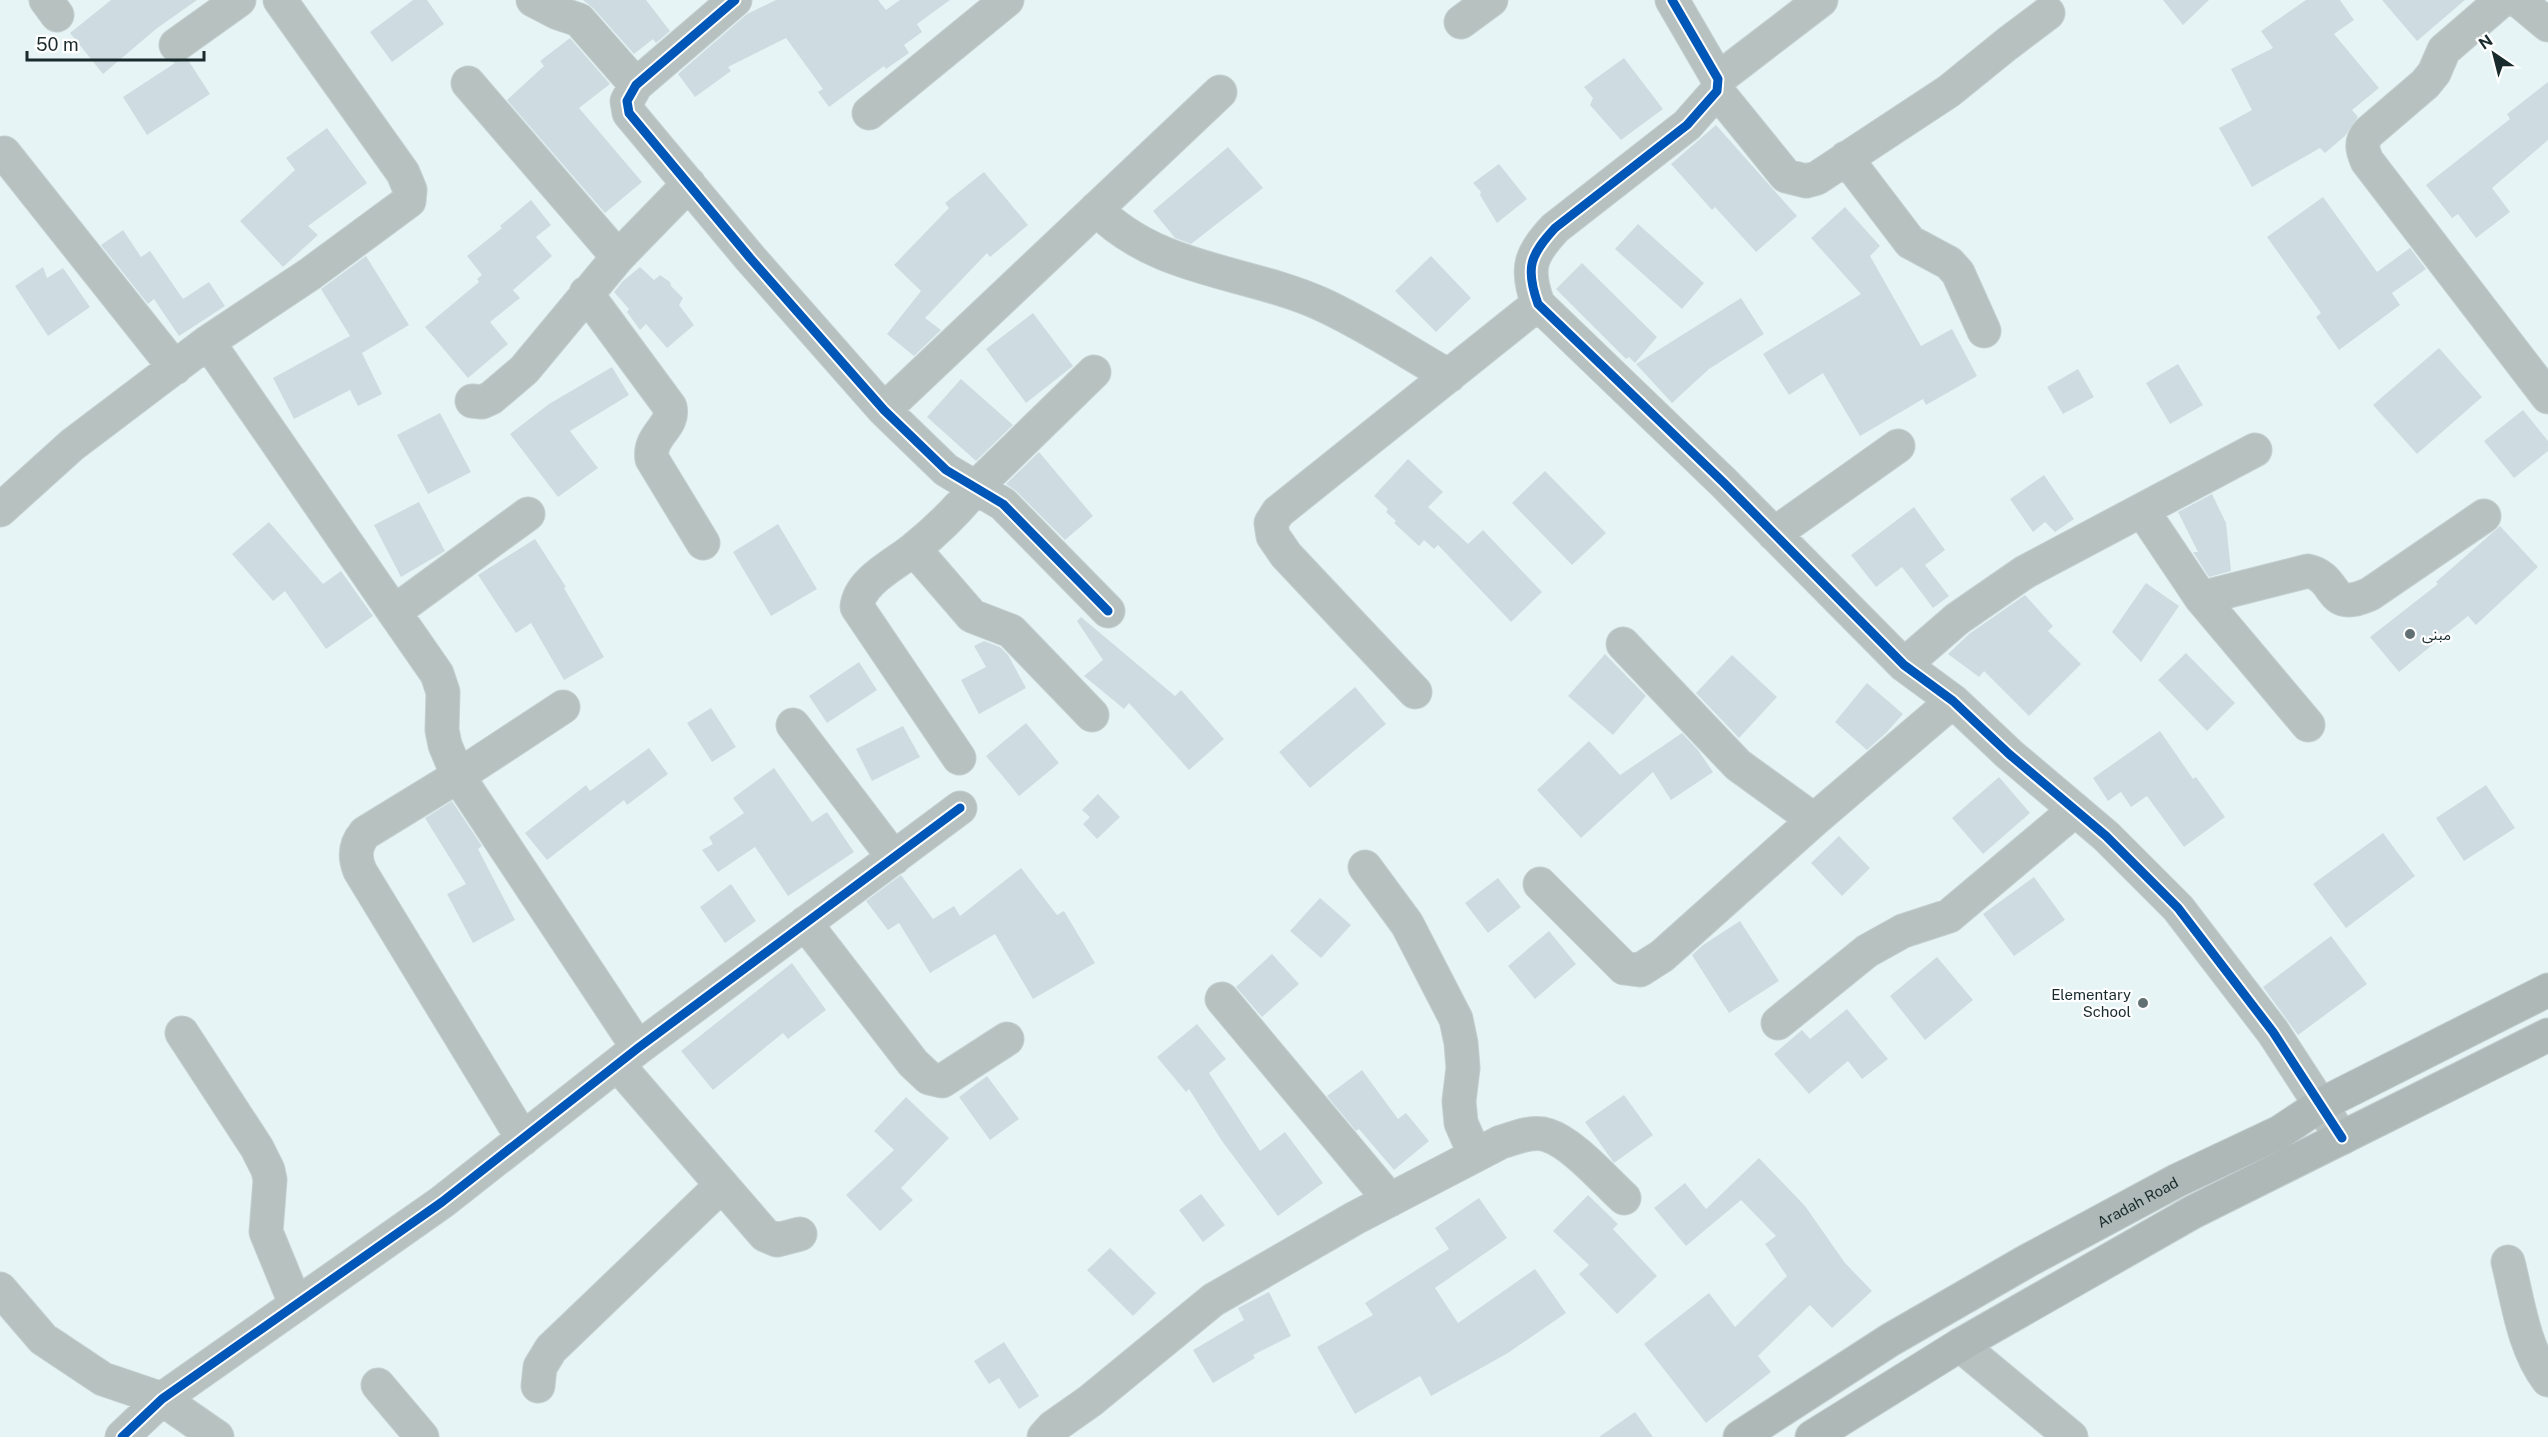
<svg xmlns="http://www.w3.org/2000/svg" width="2548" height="1437" viewBox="0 0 2548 1437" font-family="'Public Sans','Noto Sans Arabic',sans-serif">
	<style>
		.building { fill: #cedce1 }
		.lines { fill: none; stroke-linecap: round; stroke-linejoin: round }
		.minor-casing { stroke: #c3cfd0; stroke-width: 35 }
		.major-casing { stroke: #c3cfd0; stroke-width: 35 }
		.minor { stroke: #b7c1bf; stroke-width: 33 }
		.major { stroke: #aeb9b7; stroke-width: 33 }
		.cycleway-casing { stroke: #fff; stroke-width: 13 }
		.cycleway { stroke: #0057b8; stroke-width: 9 }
		.poi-dot { fill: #617173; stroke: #fff; stroke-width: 2 }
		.labels { text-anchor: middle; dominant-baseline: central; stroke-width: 4.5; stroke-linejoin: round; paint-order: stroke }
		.poi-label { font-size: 15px; fill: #192b2d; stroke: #fff; text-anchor: start }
		.street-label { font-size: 15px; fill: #192b2d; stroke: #fff }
	</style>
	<rect width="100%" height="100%" fill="#e6f4f6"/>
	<!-- building -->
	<path class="building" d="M 111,0 L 197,0 L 156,29 L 103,74 L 70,33 Z
		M 413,0 L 427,0 L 444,24 L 392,62 L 370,32 Z
		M 583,0 L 646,0 L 670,31 L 656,43 L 653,39 L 634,54 L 593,8 Z
		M 776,0 L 878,0 L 886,10 L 900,0 L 950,0 L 917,24 L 922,32 L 904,45 L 909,53 L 886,69 L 884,66 L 829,107 L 818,92 L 823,89 L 786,38 L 728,67 L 731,71 L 695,97 L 678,74 L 747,14 Z
		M 2163,0 L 2209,0 L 2183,25 Z
		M 2306,0 L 2340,0 L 2354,20 L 2334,34 L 2379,88 L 2352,110 L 2358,117 L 2345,136 L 2325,153 L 2320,148 L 2252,187 L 2219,128 L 2252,110 L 2231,69 L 2273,48 L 2261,31 Z
		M 2382,0 L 2465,0 L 2417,41 Z
		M 570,38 L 610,84 L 579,108 L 642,182 L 605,213 L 507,100 L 544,66 L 540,61 Z
		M 1624,58 L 1663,109 L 1621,140 L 1590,105 L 1593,98 L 1584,87 Z
		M 188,60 L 210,94 L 147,135 L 123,97 L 175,63 Z
		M 2548,82 L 2548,140 L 2492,188 L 2510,212 L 2476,238 L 2458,214 L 2452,218 L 2426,185 L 2510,119 L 2507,114 Z
		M 1716,125 L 1797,216 L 1756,252 L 1715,207 L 1712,210 L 1671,164 Z
		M 327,128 L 367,183 L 308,226 L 318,235 L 283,267 L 240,221 L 295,170 L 286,158 Z
		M 1228,147 L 1263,188 L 1191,244 L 1175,238 L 1153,211 Z
		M 1499,164 L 1527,199 L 1497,223 L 1480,195 L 1481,192 L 1473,183 Z
		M 984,172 L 1028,225 L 990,257 L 987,253 L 925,318 L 941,330 L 914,356 L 887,334 L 921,291 L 894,265 L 949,208 L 945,203 Z
		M 2323,197 L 2377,272 L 2410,248 L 2426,269 L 2392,293 L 2400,305 L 2339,350 L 2316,317 L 2321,313 L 2267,237 Z
		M 531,200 L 551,225 L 536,237 L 552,256 L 513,290 L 520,298 L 490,322 L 508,344 L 468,378 L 425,327 L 479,282 L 477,279 L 482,275 L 467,256 L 502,228 L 500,226 Z
		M 1845,207 L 1880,246 L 1870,256 L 1921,346 L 1952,329 L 1977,376 L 1926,405 L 1923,399 L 1860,436 L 1823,373 L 1789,395 L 1763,354 L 1861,294 L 1811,238 Z
		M 1638,224 L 1704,283 L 1682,309 L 1615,249 Z
		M 123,230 L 141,257 L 150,251 L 183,299 L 209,282 L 225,306 L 179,336 L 154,299 L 148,304 L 101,245 Z
		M 366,256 L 409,325 L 362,353 L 382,394 L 358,406 L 350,390 L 294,419 L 273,378 L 350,336 L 321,289 Z
		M 1431,256 L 1471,298 L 1436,332 L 1395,291 Z
		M 1582,263 L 1657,337 L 1635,363 L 1629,357 L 1626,359 L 1556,289 Z
		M 43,267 L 47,278 L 63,268 L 90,307 L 48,336 L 15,286 Z
		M 640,267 L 654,280 L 660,275 L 670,282 L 671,286 L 683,298 L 679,305 L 694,325 L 667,348 L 646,324 L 640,330 L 627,312 L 629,309 L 614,292 L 623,281 Z
		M 1741,298 L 1764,334 L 1709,369 L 1672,403 L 1636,364 Z
		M 1033,313 L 1073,366 L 1026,403 L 986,349 Z
		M 2439,348 L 2482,397 L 2417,454 L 2373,405 Z
		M 2178,364 L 2203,405 L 2170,424 L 2146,383 Z
		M 612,367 L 629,395 L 570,431 L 598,468 L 558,497 L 510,434 L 549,404 Z
		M 2078,369 L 2094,397 L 2063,414 L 2047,387 Z
		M 961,379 L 1013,425 L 976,461 L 927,417 Z
		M 2523,410 L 2548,441 L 2548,451 L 2514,478 L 2484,441 Z
		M 440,413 L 471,472 L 428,494 L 397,435 Z
		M 1039,452 L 1093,516 L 1065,540 L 1016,491 L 1006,484 Z
		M 1408,459 L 1443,492 L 1428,507 L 1468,544 L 1483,530 L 1542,592 L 1511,622 L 1438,545 L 1434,549 L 1424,540 L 1419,546 L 1394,523 L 1396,521 L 1386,512 L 1388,509 L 1374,496 Z
		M 1545,471 L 1606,533 L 1572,565 L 1512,503 Z
		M 2044,475 L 2074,519 L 2055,532 L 2045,522 L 2033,532 L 2010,499 Z
		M 2212,494 L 2226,523 L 2231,571 L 2209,577 L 2193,552 L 2198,552 L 2178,512 Z
		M 419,502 L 445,551 L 401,577 L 374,525 Z
		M 1914,507 L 1945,550 L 1925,565 L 1949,596 L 1933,608 L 1902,567 L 1876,587 L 1851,555 Z
		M 269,522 L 323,584 L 341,571 L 373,616 L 326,649 L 285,591 L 273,601 L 232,554 Z
		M 778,524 L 817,589 L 771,616 L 733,552 Z
		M 2500,526 L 2538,567 L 2476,625 L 2468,616 L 2399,672 L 2370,637 L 2438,584 L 2436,582 Z
		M 535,539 L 566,587 L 564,588 L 604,657 L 564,680 L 531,623 L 516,633 L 478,575 Z
		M 2146,583 L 2179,606 L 2141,662 L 2112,632 Z
		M 2025,595 L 2053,626 L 2048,631 L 2081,664 L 2029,716 L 1984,671 L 1979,677 L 1948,654 L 1969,634 Z
		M 1081,617 L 1175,696 L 1181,690 L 1224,739 L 1189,770 L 1129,703 L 1124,709 L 1084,676 L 1103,660 L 1077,621 Z
		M 984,641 L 1000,647 L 1008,655 L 1026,688 L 979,714 L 961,680 L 986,667 L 974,646 Z
		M 2186,653 L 2235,703 L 2207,731 L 2158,680 Z
		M 1605,654 L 1646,696 L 1613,735 L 1568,696 Z
		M 1732,655 L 1777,697 L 1739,738 L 1696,693 Z
		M 859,662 L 877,690 L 827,723 L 809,696 Z
		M 1867,683 L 1903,714 L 1886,733 L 1867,750 L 1835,722 Z
		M 1355,687 L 1386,724 L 1310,788 L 1279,752 Z
		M 711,708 L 736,747 L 712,762 L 687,723 Z
		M 1026,723 L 1059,763 L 1019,796 L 986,756 Z
		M 903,726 L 920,757 L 872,781 L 856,749 Z
		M 2160,731 L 2193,779 L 2196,777 L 2225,817 L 2184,847 L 2147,796 L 2131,807 L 2121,792 L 2108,801 L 2093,778 Z
		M 1682,733 L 1698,750 L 1713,772 L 1671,800 L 1653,772 L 1581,838 L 1537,790 L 1589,741 L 1620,775 Z
		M 649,748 L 668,774 L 627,805 L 624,800 L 547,860 L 525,833 L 586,785 L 590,791 Z
		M 774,768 L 812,822 L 827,812 L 854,852 L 788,896 L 755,847 L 718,872 L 702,850 L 713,844 L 709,837 L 744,813 L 733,798 Z
		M 1999,777 L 2030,813 L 1983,854 L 1952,818 Z
		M 2486,785 L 2515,828 L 2464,861 L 2436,818 Z
		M 1098,794 L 1120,817 L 1097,839 L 1083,824 L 1090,817 L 1082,810 Z
		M 452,801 L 482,846 L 478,849 L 515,920 L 473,943 L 447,894 L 466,884 L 425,818 Z
		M 2383,833 L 2415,876 L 2346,928 L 2313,884 Z
		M 1839,836 L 1870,868 L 1842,896 L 1811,863 Z
		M 1021,868 L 1057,915 L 1064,911 L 1095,963 L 1033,999 L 995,934 L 930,973 L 899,923 L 888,930 L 866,901 L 901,875 L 933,919 L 954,906 L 960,916 Z
		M 2034,877 L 2065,920 L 2014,956 L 1983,914 Z
		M 1498,878 L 1521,907 L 1488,933 L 1465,903 Z
		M 731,884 L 756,921 L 725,943 L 700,907 Z
		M 1320,898 L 1351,925 L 1321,958 L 1290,931 Z
		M 1740,921 L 1779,981 L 1729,1013 L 1692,955 L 1703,945 Z
		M 1549,931 L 1576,964 L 1535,999 L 1508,966 Z
		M 2331,936 L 2367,984 L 2298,1035 L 2263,987 Z
		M 1272,954 L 1299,984 L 1262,1017 L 1236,987 Z
		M 1937,957 L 1973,1000 L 1925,1040 L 1890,996 Z
		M 792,963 L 826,1010 L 788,1039 L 783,1033 L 713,1090 L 681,1051 Z
		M 1847,1009 L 1888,1059 L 1862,1079 L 1848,1061 L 1809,1094 L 1774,1054 L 1802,1030 L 1810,1039 Z
		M 1197,1024 L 1226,1059 L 1209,1073 L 1260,1151 L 1285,1132 L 1323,1183 L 1278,1216 L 1222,1141 L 1189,1089 L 1186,1092 L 1157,1057 Z
		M 1362,1070 L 1398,1119 L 1406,1113 L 1429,1141 L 1394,1170 L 1359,1129 L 1356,1131 L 1327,1096 Z
		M 987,1076 L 1019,1119 L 990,1140 L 959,1097 Z
		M 1624,1095 L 1653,1135 L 1614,1163 L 1585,1122 Z
		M 906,1097 L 949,1138 L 901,1188 L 913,1200 L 880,1231 L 846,1195 L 894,1150 L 874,1131 Z
		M 1759,1158 L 1805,1206 L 1845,1263 L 1872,1291 L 1832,1328 L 1810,1305 L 1758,1356 L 1771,1372 L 1706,1423 L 1644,1344 L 1709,1293 L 1735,1327 L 1787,1276 L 1765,1244 L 1776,1236 L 1741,1200 L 1686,1246 L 1654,1208 L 1685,1183 L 1706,1209 Z
		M 1201,1194 L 1225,1225 L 1203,1242 L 1179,1210 Z
		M 1588,1195 L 1618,1224 L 1613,1229 L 1657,1276 L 1617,1314 L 1579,1274 L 1589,1265 L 1553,1231 Z
		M 1479,1198 L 1507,1238 L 1435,1288 L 1458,1323 L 1535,1269 L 1566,1313 L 1508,1353 L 1431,1396 L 1420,1376 L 1355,1414 L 1317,1347 L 1373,1315 L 1365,1303 L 1449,1249 L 1435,1228 Z
		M 1110,1248 L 1156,1293 L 1133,1316 L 1087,1270 Z
		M 1269,1292 L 1291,1336 L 1253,1355 L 1255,1358 L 1213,1383 L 1193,1350 L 1244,1320 L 1238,1308 Z
		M 1004,1342 L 1039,1396 L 1019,1409 L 999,1378 L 989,1384 L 974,1361 Z
		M 1635,1412 L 1653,1437 L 1599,1437 Z"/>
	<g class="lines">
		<!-- minor casing -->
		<g class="minor-casing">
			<path id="minor" d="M 46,0 L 57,15
				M 533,0 L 558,13 L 579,20 L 636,85
				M 735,0 L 636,85 L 627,101 L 629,113 L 750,258 L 884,410 L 946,470 L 1003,504 L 1108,611
				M 1672,0 L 1718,79 L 1717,91 L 1687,125 L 1555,228 C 1530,255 1525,268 1538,304 L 1724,483 L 1904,665 L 1953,701 L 2009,754 L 2106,836 L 2178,908 L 2273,1032 L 2342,1138
				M 2502,0 L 2444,50 L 2434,73 L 2425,84 L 2369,132 C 2360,142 2362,149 2367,161 L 2548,397
				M 2518,0 L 2548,25
				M 1461,22 L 1491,0
				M 176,45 L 239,0
				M 1718,79 L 1821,0
				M 468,83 L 618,257
				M 1717,91 L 1786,176 L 1806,181 L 1817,178 L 1949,91 L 2007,44 L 2048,13
				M 869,113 L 1007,0
				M 4,153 L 175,368
				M 1846,158 L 1910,242 L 1949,263 L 1958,273 L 1984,331
				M 1096,209 C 1159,272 1245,270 1321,304 C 1365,324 1407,352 1449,376
				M 586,293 L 670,407 C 675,427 648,435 652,459 L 703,543
				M 208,342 L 394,612 L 528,514
				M 472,401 L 482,402 L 491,398 L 524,370 L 618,257 L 689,184
				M 884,410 L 1220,92
				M 0,510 L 72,445 L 208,342 L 310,274 L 409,201 L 410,190 L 403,173 L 280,0
				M 2142,510 L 2201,598 L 2308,725
				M 1774,534 L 1898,446
				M 914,549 L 972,616 L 1011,631 L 1092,715
				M 2201,598 L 2308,571 C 2340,578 2326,614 2370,594 L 2484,516
				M 394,612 L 437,674 L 443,692 L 442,730 L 445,745 L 458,776 L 638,1048
				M 1623,644 L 1738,765 L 1814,820
				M 1904,665 L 1957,619 L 2025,572 L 2255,450
				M 1415,692 L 1286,555 L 1273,536 L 1271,523 L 1278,512 L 1538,304
				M 793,725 L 894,858
				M 959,758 L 857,607 C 859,581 896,564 914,549 C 936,531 958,510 976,487 L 1094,372
				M 1365,867 L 1407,924 L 1456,1019 L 1461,1043 L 1463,1068 L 1459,1101 L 1461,1123 L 1475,1155
				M 1540,884 L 1624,968 L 1640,970 L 1662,956 L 1814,820 L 1953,701
				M 805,923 L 913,1063 L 929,1078 L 942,1081 L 1007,1039
				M 1222,999 L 1390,1200
				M 1778,1023 L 1867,951 L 1903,931 L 1949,916 L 2075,810
				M 182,1033 L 257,1148 L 268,1170 L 270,1180 L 266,1232 L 296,1305
				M 618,1065 L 765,1235 L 777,1240 L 800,1234
				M 523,1139 L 360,871 C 354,857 355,845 365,833 L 458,776 L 563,707
				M 2508,1262 C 2518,1301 2523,1347 2548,1380
				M 0,1289 L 43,1339 L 103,1379 L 162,1399 L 217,1437
				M 1960,1345 L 2071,1437
				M 378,1385 L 422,1437
				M 538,1386 L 540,1367 L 551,1349 L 722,1185
				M 122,1437 L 162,1399 L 442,1202 L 638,1048 L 960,808
				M 1044,1437 L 1053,1427 L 1090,1401 L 1213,1300 L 1355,1218 L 1501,1142 C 1515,1138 1532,1130 1547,1135 C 1573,1143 1604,1180 1624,1198"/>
		</g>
		<!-- major casing -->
		<g class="major-casing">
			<g id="major">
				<path id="s1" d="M 1740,1437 L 1890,1340 L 2027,1261 L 2178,1180 L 2280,1132 L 2322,1104 L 2548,990"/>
				<path d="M 1812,1437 L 1960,1345 L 2193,1212 L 2548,1035"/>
			</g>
		</g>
		<!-- minor -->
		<use href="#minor" class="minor"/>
		<!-- major -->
		<use href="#major" class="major"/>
		<!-- cycleway casing -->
		<g class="cycleway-casing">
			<path id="cycleway" d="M 735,0 L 636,85 L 627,101 L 629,113 L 750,258 L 884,410 L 946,470 L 1003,504 L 1108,611
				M 1672,0 L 1718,79 L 1717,91 L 1687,125 L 1555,228 C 1530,255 1525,268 1538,304 L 1724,483 L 1904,665 L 1953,701 L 2009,754 L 2106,836 L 2178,908 L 2273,1032 L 2342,1138
				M 122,1437 L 162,1399 L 442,1202 L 638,1048 L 960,808"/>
		</g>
		<!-- cycleway -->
		<use href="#cycleway" class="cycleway"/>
	</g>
	<!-- markers -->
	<g class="poi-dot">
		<circle cx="2410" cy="634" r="6"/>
		<circle cx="2143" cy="1003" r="6"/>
	</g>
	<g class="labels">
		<!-- poi labels -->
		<g class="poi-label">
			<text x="2422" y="634">مبنى</text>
			<text x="2131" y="994" text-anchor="end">Elementary<tspan x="2131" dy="17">School</tspan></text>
		</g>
		<!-- street labels -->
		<g class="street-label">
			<text stroke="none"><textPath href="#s1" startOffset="462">Aradah Road</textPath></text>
		</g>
	</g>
	<!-- north arrow -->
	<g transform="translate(2494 54) rotate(325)" stroke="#ffffff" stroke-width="4.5" paint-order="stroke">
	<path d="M0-4.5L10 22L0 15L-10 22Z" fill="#192b2d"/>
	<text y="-9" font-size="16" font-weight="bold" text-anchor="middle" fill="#192b2d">N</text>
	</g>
	<!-- scale -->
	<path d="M27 51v9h177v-9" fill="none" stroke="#192b2d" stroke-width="3"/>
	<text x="36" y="51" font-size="18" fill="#192b2d" stroke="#ffffff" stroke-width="4.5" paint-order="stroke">50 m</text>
</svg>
